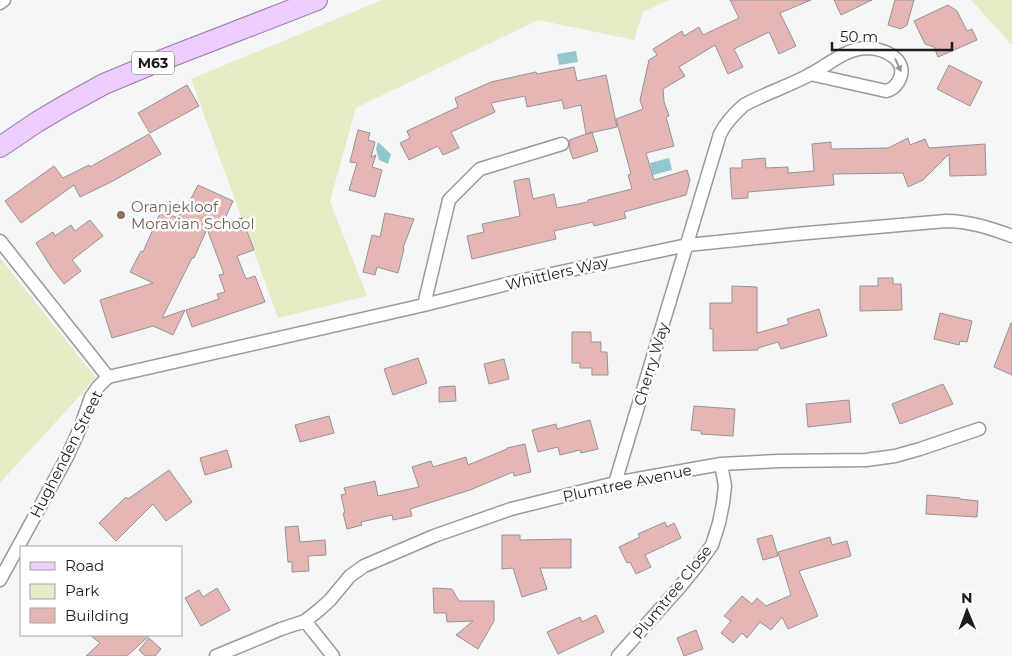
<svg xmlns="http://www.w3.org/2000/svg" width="1012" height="656" viewBox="0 0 1012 656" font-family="Montserrat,sans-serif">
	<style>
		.green { fill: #e4ecc5 }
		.water { fill: #92c8cd }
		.building { fill: #e6b6b4; stroke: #959292 }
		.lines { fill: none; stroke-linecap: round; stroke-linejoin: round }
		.minor-casing { stroke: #9a9a9c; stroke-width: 15 }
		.primary-casing { stroke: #9b79ac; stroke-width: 22 }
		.minor { stroke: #fff; stroke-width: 12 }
		.primary { stroke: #eccdfb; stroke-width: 20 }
		.oneway { fill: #999 }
		.education-dot { fill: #8d6e63; stroke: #fff; stroke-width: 2 }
		.labels { text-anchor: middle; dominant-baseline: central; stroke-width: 5; stroke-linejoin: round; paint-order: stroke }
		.shield { fill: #fff; stroke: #606061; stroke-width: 1 }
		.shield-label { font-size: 14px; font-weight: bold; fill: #1c1c1d }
		.education-label { font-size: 15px; fill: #785e54; stroke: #fff; text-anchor: start }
		.street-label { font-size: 15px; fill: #1c1c1d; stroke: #fff }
	</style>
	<rect width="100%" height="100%" fill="#f5f6f8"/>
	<!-- green -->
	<path class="green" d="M 382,0 L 669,0 L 643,12 L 634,40 L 538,20 L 356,108 L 330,201 L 367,296 L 278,318 L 191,79 Z
		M 971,0 L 1012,0 L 1012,45 Z
		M 0,258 L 96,378 L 0,483 Z"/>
	<!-- water -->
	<path class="water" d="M 576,51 L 578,62 L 559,65 L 557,54 Z
		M 378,142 L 391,154 L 388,164 L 379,160 L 376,149 Z
		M 669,158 L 672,170 L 653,175 L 650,163 Z"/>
	<!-- building -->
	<path class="building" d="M 730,0 L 811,0 L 780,13 L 796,46 L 779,54 L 769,32 L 734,49 L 743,67 L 728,74 L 715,45 L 679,67 L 685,76 L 663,89 L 664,102 L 669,116 L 666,117 L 674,146 L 646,153 L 654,180 L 687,170 L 690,180 L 686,195 L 624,212 L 626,218 L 594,226 L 593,222 L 554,231 L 556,239 L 472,259 L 467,236 L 484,232 L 482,224 L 520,216 L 514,181 L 529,178 L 533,199 L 554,194 L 557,208 L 588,202 L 588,200 L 632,189 L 628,175 L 631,174 L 616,119 L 643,109 L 640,100 L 649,60 L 657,55 L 653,49 L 682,31 L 684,36 L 699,27 L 703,35 L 739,18 Z
		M 834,0 L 872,0 L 841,15 Z
		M 895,0 L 914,0 L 907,25 L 901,29 L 888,25 Z
		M 948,5 L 957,11 L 967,31 L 972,29 L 977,40 L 938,57 L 934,47 L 925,44 L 914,21 Z
		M 949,65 L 982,82 L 970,106 L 937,89 Z
		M 574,67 L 577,81 L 606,75 L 617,127 L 586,134 L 581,105 L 564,109 L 562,100 L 527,107 L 525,96 L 491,103 L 495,112 L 451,132 L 459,148 L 443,155 L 438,146 L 409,160 L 400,143 L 410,138 L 407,131 L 458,107 L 455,98 L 491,82 L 536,72 L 537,74 Z
		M 187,85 L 199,106 L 150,133 L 138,113 Z
		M 358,130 L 370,133 L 368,140 L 375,142 L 371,157 L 376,155 L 372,167 L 382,170 L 375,197 L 349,190 L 357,163 L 350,162 Z
		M 592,132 L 598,151 L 573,159 L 569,147 L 570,142 L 569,140 Z
		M 149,134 L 161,154 L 111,182 L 80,197 L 74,185 L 21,223 L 5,201 L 54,166 L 63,178 L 89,165 L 90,167 Z
		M 908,138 L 910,145 L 925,139 L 929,148 L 985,144 L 986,175 L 950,176 L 949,154 L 923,180 L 908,187 L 903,173 L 833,174 L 834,185 L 748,192 L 748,198 L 732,199 L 730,168 L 742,168 L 742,160 L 765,158 L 766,168 L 788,167 L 788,173 L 814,171 L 812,144 L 831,142 L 831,149 L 888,148 Z
		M 198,185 L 233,201 L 222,225 L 242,218 L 254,250 L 237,256 L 246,279 L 255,276 L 265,302 L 192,327 L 186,310 L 219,299 L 217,294 L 225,292 L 219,275 L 224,274 L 207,229 L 194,258 L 192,258 L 162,318 L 185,310 L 173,335 L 153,326 L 112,338 L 100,300 L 153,283 L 130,272 L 141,251 L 143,252 L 161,211 L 178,218 L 181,210 L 184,212 Z
		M 385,213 L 414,219 L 403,248 L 404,249 L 398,273 L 377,267 L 375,275 L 363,272 L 372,235 L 380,237 Z
		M 90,220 L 103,236 L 72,260 L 81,271 L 64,284 L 51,267 L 36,243 L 53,232 L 55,236 L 71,225 L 75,231 Z
		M 878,278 L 893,278 L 893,284 L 901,284 L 902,310 L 860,311 L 860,286 L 878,286 Z
		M 732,286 L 757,287 L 757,333 L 789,324 L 787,319 L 819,309 L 827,336 L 781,349 L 778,342 L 758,348 L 758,350 L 713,351 L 713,329 L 710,329 L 710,303 L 732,303 Z
		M 940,313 L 972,321 L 967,342 L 960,341 L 959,345 L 934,339 Z
		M 1011,323 L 1012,323 L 1012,375 L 994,367 Z
		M 572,332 L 591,332 L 591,342 L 601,342 L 601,352 L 607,352 L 608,375 L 592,375 L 592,368 L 580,368 L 580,363 L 572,363 Z
		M 418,358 L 427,383 L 393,395 L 384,369 Z
		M 504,359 L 509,379 L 489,384 L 484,364 Z
		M 943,384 L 953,404 L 900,424 L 892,404 Z
		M 455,386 L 456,401 L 439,402 L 439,387 Z
		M 849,400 L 851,422 L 808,427 L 806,404 Z
		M 694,406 L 735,409 L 733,436 L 701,434 L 701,431 L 691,430 Z
		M 329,416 L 334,433 L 300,442 L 295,425 Z
		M 590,420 L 598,449 L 581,453 L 580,450 L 560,455 L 558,447 L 538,452 L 532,430 L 556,424 L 557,429 Z
		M 525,444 L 531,472 L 514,476 L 513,472 L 470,490 L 410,509 L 412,516 L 393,520 L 392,515 L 361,522 L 362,525 L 347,529 L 343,513 L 345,513 L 341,495 L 346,494 L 344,488 L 375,481 L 378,496 L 419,487 L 412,467 L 431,461 L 433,467 L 466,457 L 468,465 L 507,449 L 507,448 Z
		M 227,450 L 232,467 L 205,475 L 200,458 Z
		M 169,470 L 192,502 L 166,521 L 153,504 L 116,541 L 99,523 L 126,497 L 128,499 Z
		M 927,495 L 960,498 L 960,499 L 978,501 L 977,517 L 926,514 Z
		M 665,522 L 667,527 L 674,523 L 681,538 L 645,555 L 651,567 L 636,574 L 630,562 L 627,563 L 619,547 L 640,537 L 638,534 Z
		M 298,526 L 300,542 L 325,540 L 326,555 L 308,556 L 309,571 L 292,572 L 292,562 L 288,562 L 285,527 Z
		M 502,535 L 520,535 L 520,540 L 571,539 L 571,568 L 540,568 L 547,589 L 522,597 L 513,568 L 502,569 Z
		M 772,535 L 778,556 L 763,560 L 757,539 Z
		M 830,537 L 832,545 L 847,541 L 851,556 L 799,571 L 818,616 L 788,629 L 782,617 L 771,630 L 760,622 L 747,638 L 742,633 L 733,643 L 721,633 L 731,621 L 724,616 L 742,596 L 752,604 L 757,598 L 766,606 L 791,595 L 778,552 Z
		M 217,588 L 230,610 L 201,626 L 185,598 L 199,590 L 203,597 Z
		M 433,588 L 452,589 L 459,601 L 494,601 L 494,621 L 478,649 L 456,635 L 473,621 L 447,622 L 446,613 L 434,613 Z
		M 596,615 L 604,632 L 558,654 L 547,632 L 580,617 L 582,622 Z
		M 696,630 L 703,649 L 684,656 L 677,638 Z
		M 90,635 L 150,635 L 127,656 L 86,656 L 100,643 Z
		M 149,638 L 161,649 L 155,656 L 145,656 L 139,650 Z"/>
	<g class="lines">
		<!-- minor casing -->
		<g class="minor-casing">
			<path id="minor" d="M 0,3 L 4,0
				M 0,241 L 108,377 L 98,387 L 91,397 L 81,426 L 67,457 L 0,580
				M 424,305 L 449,200 L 480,169 L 562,144
				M 108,377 L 424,305 L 519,281 L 687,245 L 796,234 L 946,221 C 969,221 990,228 1012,236
				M 615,483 L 720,134 C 726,122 734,114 744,105 C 766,93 789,86 811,74 C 828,65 845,49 866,48 C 885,48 911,61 898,82 C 895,87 891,90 886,91 L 810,74
				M 305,621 L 333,656
				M 216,656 L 281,629 L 305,621 L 319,610 L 330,600 L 350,576 L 364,566 L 434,536 L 511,509 L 615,483 L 721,464 L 779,461 L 866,460 L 895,456 L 920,449 L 979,429
				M 618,656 L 679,588 L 697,566 L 712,545 L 719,523 L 723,503 L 725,486 L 721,464"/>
		</g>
		<!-- primary casing -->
		<g class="primary-casing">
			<path id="primary" d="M 0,147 L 37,122 L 64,106 L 104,84 L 157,62 L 317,0"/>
		</g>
		<!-- minor -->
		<use href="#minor" class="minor"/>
		<!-- primary -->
		<use href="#primary" class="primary"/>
	</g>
	<!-- one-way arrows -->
	<defs><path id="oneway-solid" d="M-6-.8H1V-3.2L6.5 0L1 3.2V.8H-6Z" transform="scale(1.25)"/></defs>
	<use class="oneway" href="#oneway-solid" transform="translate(898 65) rotate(66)"/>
	<!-- markers -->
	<circle class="education-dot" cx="121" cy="215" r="5"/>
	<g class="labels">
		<!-- shield labels -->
		<rect class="shield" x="132" y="51.5" width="42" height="23" rx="4"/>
		<g class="shield-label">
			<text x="153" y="63">M63</text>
		</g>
		<!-- education labels -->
		<g class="education-label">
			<text x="131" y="206">Oranjekloof<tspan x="131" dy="17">Moravian School</tspan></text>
		</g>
		<!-- street labels -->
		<g class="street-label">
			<text transform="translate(557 273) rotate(-13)">Whittlers Way</text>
			<text transform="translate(651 364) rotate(-73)">Cherry Way</text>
			<text transform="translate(66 454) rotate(-63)">Hughenden Street</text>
			<text transform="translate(627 483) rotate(-12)">Plumtree Avenue</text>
			<text transform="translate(672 592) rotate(-51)">Plumtree Close</text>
		</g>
	</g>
	<!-- legend -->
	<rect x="20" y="546" width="162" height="90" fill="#ffffff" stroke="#a4a4a5"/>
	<rect x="30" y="562" width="25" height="8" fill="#eccdfb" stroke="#a4a4a5"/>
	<text x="65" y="571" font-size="15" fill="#1c1c1d">Road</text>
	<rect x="30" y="584" width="25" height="15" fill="#e4ecc5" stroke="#a4a4a5"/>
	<text x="65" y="596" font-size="15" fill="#1c1c1d">Park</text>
	<rect x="30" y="608" width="25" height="15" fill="#e6b6b4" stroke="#a4a4a5"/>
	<text x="65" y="621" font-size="15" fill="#1c1c1d">Building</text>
	<!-- north arrow -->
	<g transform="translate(967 611) rotate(359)" stroke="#ffffff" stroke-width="4" paint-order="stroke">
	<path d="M0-4L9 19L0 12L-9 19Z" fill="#1c1c1d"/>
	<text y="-8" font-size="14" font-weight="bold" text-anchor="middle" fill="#1c1c1d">N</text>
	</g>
	<!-- scale -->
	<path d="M832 42v8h120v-8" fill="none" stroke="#1c1c1d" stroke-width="2.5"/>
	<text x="840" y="42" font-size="15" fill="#1c1c1d" stroke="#ffffff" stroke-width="4" paint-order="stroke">50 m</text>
</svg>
